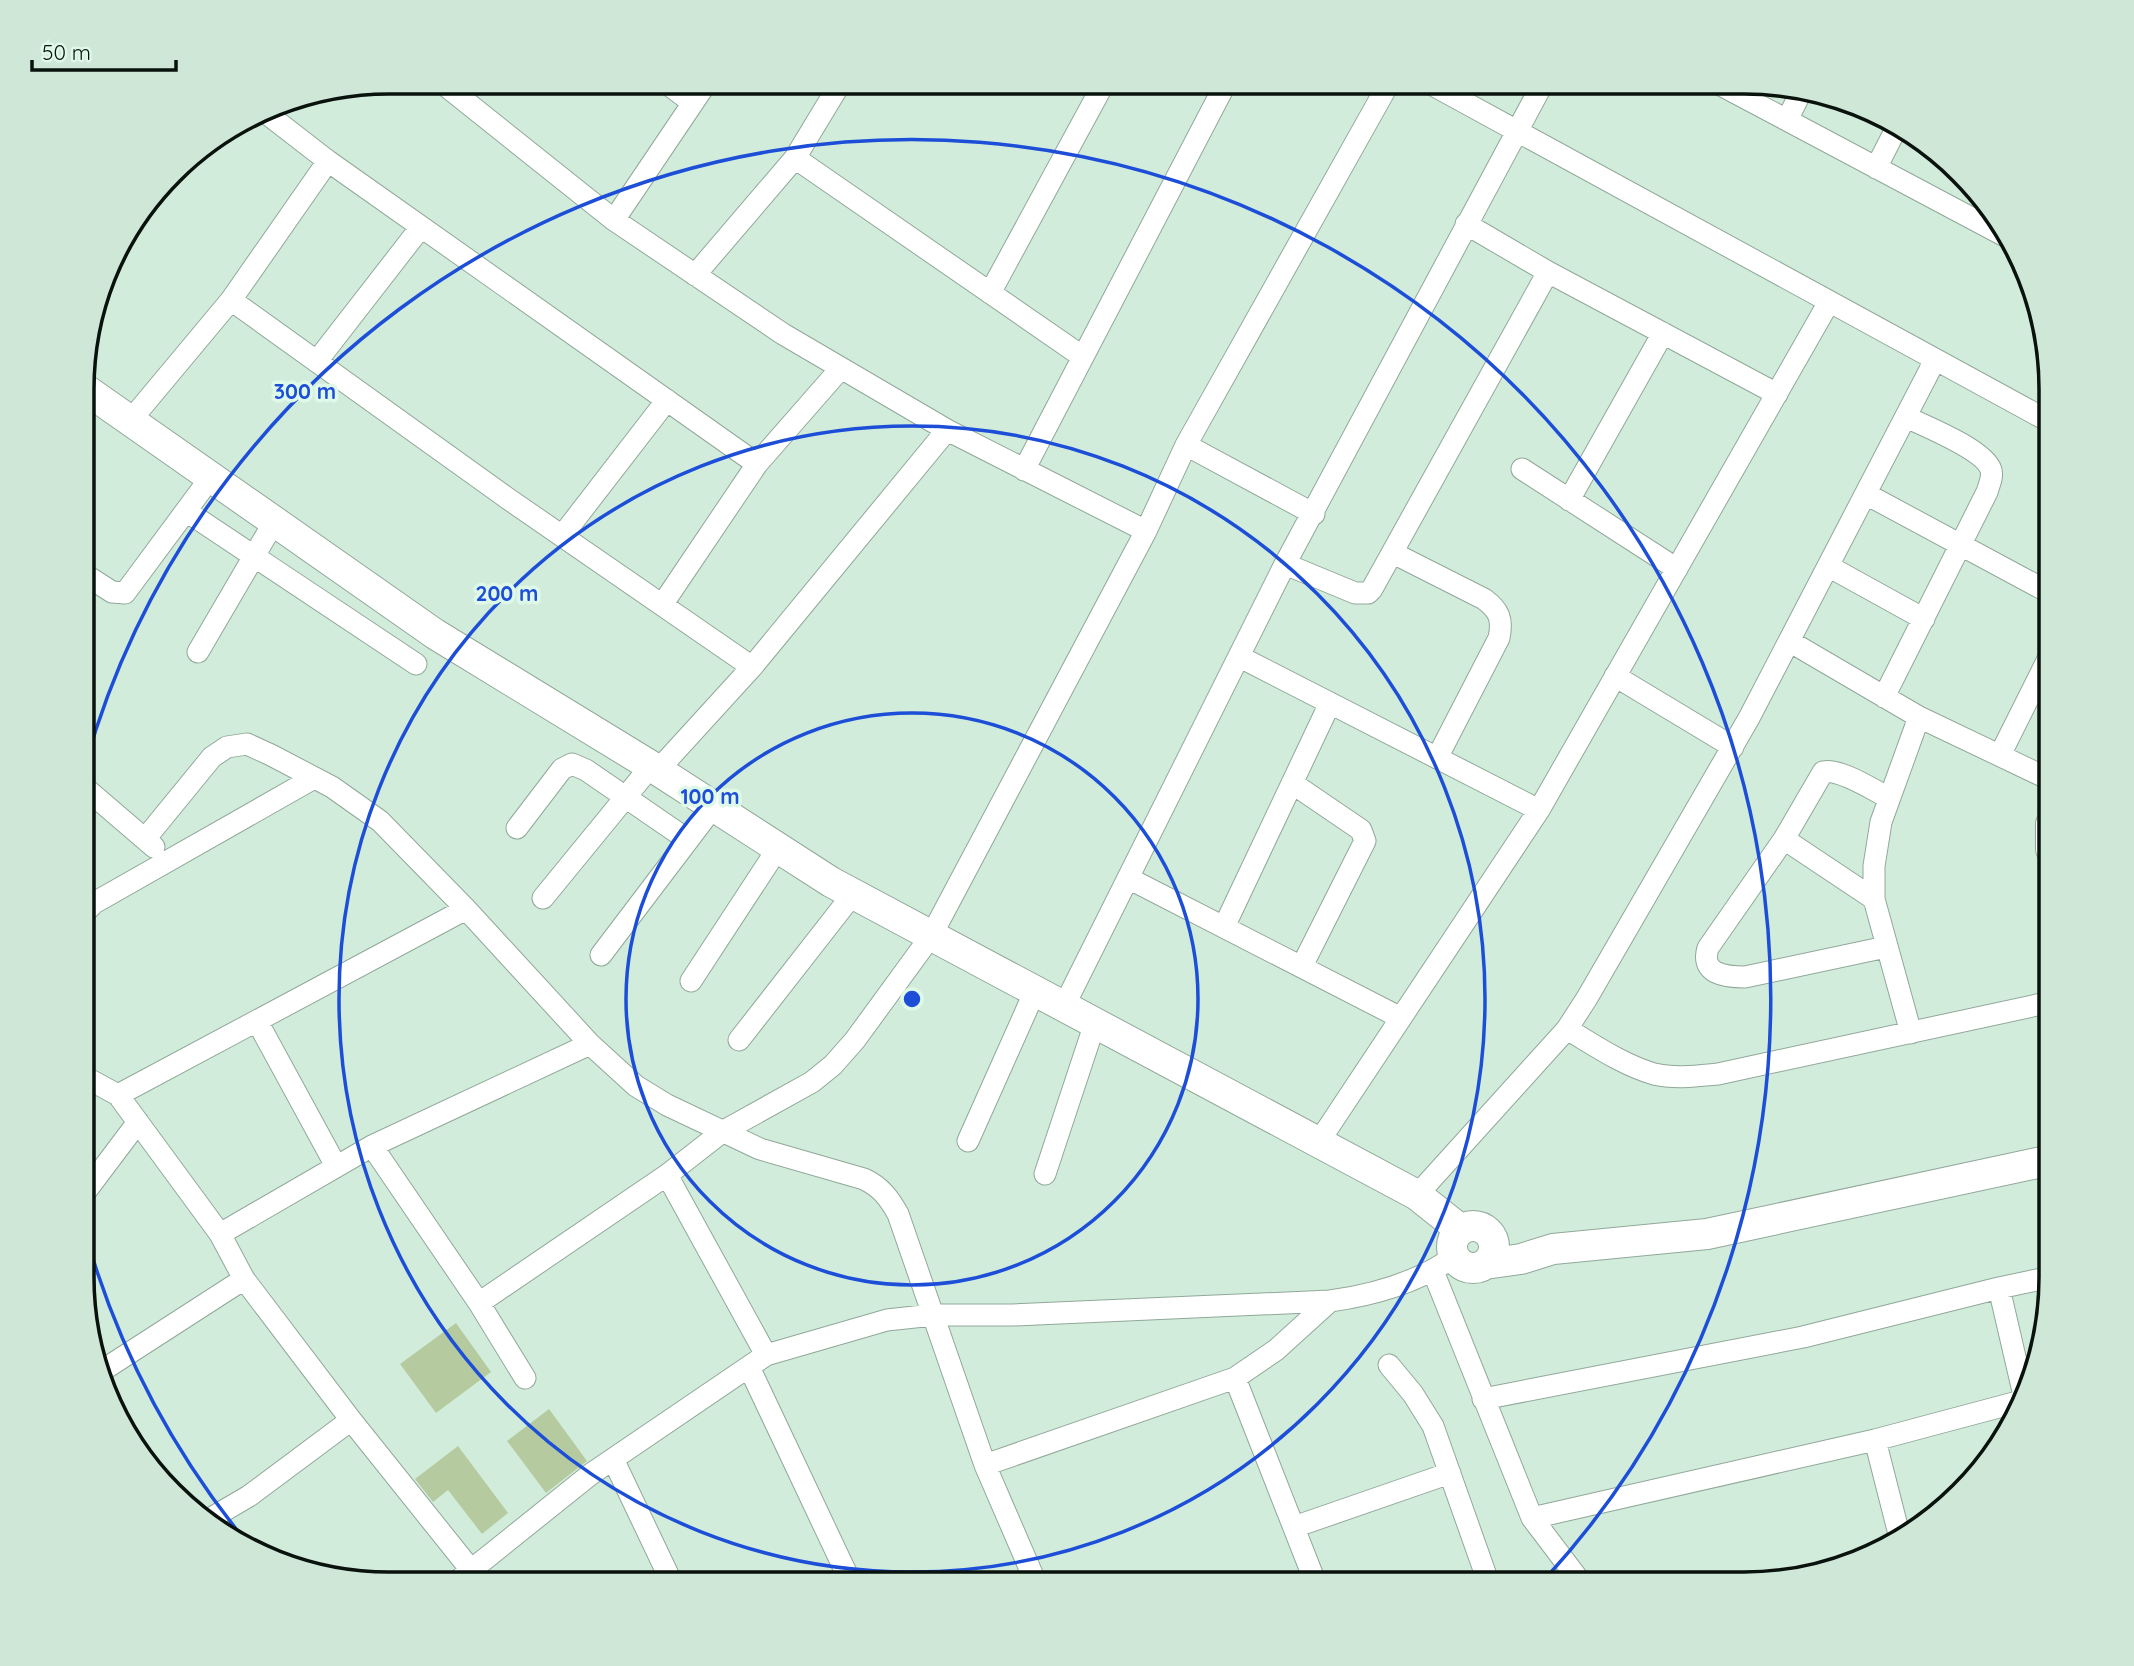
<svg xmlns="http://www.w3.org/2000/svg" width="2134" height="1666" viewBox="0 0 2134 1666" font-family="Quicksand,sans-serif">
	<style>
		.building { fill: #b5cb9f }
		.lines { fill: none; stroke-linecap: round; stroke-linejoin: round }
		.street-casing { stroke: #90a899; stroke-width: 23 }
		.secondary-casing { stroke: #90a899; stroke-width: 32 }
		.street { stroke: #fff; stroke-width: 21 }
		.secondary { stroke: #fff; stroke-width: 30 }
		.ring { fill: none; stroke: #1d4ed8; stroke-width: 3.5 }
		.rim { fill: none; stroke: #09120d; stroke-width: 3.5 }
		.centre { fill: #1d4ed8; stroke: #dff9e9; stroke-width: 3.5 }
		.ring-label { font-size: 21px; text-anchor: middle; font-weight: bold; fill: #1d4ed8; stroke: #dff9e9; stroke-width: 7; stroke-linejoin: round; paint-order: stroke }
	</style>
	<rect width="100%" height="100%" fill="#d2ecdc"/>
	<!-- building -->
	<path class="building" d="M 456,1323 L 491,1372 L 436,1413 L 400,1364 Z
		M 549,1409 L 587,1461 L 546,1493 L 507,1441 Z
		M 458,1446 L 508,1513 L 482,1534 L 448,1490 L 433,1502 L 415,1479 Z"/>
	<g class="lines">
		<!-- street casing -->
		<g class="street-casing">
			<path id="street" d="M 441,82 L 614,220 L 783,334 L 947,430 L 1146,531
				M 665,82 L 693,103
				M 1429,83 L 2052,423
				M 1717,83 L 2007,237
				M 266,113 L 328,161 L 757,464
				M 1787,120 L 1801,92
				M 795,158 L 1083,357
				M 1876,168 L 1897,127
				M 614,220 L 707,82
				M 1466,224 L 1548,272 L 1777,394
				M 695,275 L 795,158 L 841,82
				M 990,293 L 1104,83
				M 231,300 L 507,498 L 752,667
				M 317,361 L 421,227
				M 130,421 L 231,300 L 328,161
				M 1186,445 L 1314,514
				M 1522,469 L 1677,569
				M 1024,470 L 1226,83
				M 1866,494 L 2052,594
				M 1569,500 L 1663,333
				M 186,511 L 416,664
				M 562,536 L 667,400
				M 1393,553 L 1484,599 C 1499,610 1503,619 1499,638 L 1437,758
				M 1285,564 L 1355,593 L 1368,593 L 1372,589 L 1548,272
				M 1828,566 L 1924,619
				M 84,574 L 112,592 L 125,593 L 211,477
				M 662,605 L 757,464 L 841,368
				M 1789,641 L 1919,717 L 2051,780
				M 198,652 L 274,522
				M 1240,657 L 1539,810
				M 1615,676 L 1733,747
				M 1884,697 L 1987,492 C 1989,485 1993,477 1991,470 C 1985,450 1925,426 1906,417
				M 2000,755 L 2052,651
				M 658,770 L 752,667 L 947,430
				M 1292,783 L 1361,830 L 1365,841 L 1302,966
				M 84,787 L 154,847
				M 517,828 L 562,769 L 572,764 L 586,770 L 688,840
				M 145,839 L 212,757 L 227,747 L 247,744 L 271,755 L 332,787 L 380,821 L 466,909 L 590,1044 L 636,1086 L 667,1105 L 760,1149 L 864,1179 C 881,1187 889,1198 898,1214 L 985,1465 L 1036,1583
				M 1784,839 L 1874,899
				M 1128,878 L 1401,1018
				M 543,898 L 651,766
				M 466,909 L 118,1095 L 220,1234 L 244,1279 L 351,1420 L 471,1570
				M 84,913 L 94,903 L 314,778
				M 1224,927 L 1330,703
				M 1886,947 L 1745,977 C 1725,977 1700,974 1708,948 L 1784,839 L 1823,772 C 1840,768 1873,790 1889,798
				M 601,955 L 714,806
				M 691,981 L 778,848
				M 1064,1006 L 1285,564 L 1543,83
				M 257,1021 L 336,1166
				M 1567,1029 C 1594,1045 1623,1065 1654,1074 C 1675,1079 1697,1076 1718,1074 L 2051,1002
				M 1911,1033 L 1874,899 L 1874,866 L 1881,822 L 1919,717
				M 739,1040 L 853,894
				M 83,1076 L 118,1095
				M 968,1141 L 1035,991
				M 1318,1143 L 1539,810 L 1829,302
				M 372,1146 L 479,1303 L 525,1378
				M 1045,1174 L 1095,1023
				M 667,1175 L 766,1355
				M 83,1195 L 138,1122
				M 1417,1195 L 1567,1029 L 1587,998 L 1749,718 L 1935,360
				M 220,1234 L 372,1146 L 590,1044
				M 1433,1271 L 1532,1518 L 1582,1584
				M 1999,1288 L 2025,1400
				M 479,1303 L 667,1175 L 722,1132 L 812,1082 L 833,1065 L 855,1040 L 931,936 L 1146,531 L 1186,445 L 1389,83
				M 1389,1365 L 1413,1394 L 1433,1426 L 1489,1584
				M 749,1367 L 851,1583
				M 103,1370 L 244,1279
				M 1235,1378 L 1316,1584
				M 1483,1399 L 1803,1337 L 1999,1288 L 2051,1277
				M 1875,1440 L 1899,1534
				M 613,1459 L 672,1583
				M 985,1465 L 1235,1378 L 1276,1350 L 1330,1301
				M 1532,1518 L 1875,1440 L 2025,1400
				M 208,1520 L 249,1496 L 351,1420
				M 1294,1527 L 1450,1473
				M 455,1583 L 591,1474 L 766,1355 L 887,1320 L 933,1315 L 1013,1315 L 1330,1301 C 1374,1295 1419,1282 1455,1256"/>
		</g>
		<!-- secondary casing -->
		<g class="secondary-casing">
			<path id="secondary" d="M 85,389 L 435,634 L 651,766 L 831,882 L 1417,1195 L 1461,1230
				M 2051,849 L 2051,824
				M1452 1247a21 21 0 1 1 42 0a21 21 0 1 1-42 0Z
				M 1485,1264 L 1521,1259 L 1553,1249 L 1707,1234 L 2051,1160"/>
		</g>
		<!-- street -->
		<use href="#street" class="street"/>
		<!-- secondary -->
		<use href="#secondary" class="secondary"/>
	</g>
	<!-- distance rings -->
	<g class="ring">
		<circle cx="912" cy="999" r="286"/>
		<circle cx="912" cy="999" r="573"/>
		<path d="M249 1545A859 859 0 0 1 84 1229M84 769A859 859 0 1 1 1545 1579"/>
	</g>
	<!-- crop -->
	<path d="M0 0H2134V1666H0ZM389 94H1744A295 295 0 0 1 2039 389V1277A295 295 0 0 1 1744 1572H389A295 295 0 0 1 94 1277V389A295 295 0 0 1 389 94Z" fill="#cee7d7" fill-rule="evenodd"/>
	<path class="rim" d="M389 94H1744A295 295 0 0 1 2039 389V1277A295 295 0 0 1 1744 1572H389A295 295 0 0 1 94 1277V389A295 295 0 0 1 389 94Z"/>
	<circle cx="912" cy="999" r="10" class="centre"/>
	<g class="ring-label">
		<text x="305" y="399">300 m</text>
		<text x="507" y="601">200 m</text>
		<text x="710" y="804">100 m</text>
	</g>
	<!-- scale -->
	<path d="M32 60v10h144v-10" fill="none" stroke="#09120d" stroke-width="3.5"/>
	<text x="42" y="60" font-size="21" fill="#09120d" stroke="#dff9e9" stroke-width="5" paint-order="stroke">50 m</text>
</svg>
